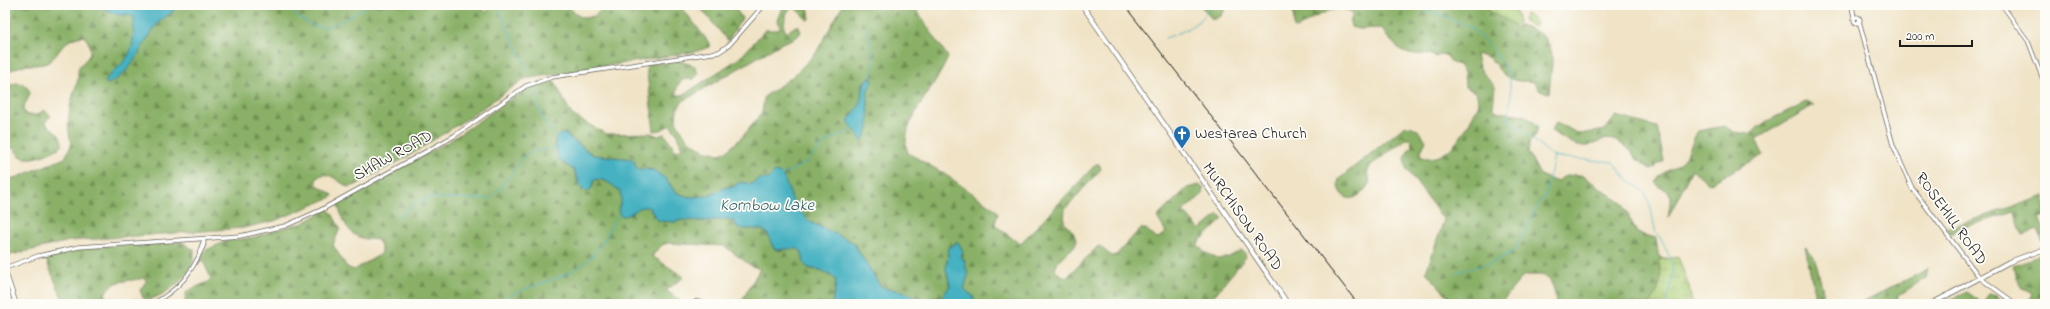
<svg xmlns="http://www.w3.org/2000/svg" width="2050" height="309" viewBox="0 0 2050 309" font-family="'Indie Flower',sans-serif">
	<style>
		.green { fill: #accd75; stroke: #647448 }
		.forest { fill: url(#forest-firs); stroke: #526641 }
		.wetland { fill: url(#wetland-marsh); stroke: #647448 }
		.water { fill: #44b1c1; stroke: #30666e }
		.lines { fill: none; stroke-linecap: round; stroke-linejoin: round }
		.stream { stroke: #44b1c1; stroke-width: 1 }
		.tertiary-casing { stroke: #666258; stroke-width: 4.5 }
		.secondary-casing { stroke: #666258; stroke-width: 5 }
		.primary-casing { stroke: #666258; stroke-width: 5.5 }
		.tertiary { stroke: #fff; stroke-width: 3 }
		.secondary { stroke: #fff; stroke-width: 3.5 }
		.primary { stroke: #fff; stroke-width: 4 }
		.rail { stroke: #1c1c1c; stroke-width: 1 }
		.labels { text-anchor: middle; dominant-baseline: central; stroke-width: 3.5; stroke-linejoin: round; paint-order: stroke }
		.poi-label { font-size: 16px; fill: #1c1c1c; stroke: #fdfcf7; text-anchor: start }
		.street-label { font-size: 16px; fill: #1c1c1c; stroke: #fdfcf7 }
		.water-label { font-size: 17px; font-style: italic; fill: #2e5f66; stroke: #fdfcf7 }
	</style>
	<defs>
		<pattern id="forest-firs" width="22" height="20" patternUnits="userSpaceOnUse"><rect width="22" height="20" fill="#89b066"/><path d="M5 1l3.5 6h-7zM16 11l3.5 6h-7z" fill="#6f8e53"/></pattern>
		<pattern id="wetland-marsh" width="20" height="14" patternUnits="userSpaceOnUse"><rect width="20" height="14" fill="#accd75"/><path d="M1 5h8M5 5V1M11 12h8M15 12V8" fill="none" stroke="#93af65"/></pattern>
	</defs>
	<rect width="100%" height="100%" fill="#fdfcf7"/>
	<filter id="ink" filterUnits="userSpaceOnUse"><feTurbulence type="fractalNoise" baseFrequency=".025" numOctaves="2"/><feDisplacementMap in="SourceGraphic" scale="8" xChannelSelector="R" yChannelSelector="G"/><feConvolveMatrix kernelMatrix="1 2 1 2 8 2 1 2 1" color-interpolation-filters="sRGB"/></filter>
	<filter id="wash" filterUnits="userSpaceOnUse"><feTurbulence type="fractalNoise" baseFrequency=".012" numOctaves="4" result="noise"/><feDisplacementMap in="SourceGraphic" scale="16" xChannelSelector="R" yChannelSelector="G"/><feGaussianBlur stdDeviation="0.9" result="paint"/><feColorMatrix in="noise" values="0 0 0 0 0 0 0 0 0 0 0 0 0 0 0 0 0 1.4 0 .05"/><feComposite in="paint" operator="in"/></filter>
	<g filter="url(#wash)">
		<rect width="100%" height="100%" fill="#f0e3c6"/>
		<!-- green -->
		<path class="green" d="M 1526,14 L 1537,22 L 1534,27 L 1523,20 Z"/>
		<!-- forest -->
		<path class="forest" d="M 5,5 L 482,5 L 481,7 L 485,12 L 499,5 L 566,5 L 579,16 L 586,18 L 594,16 L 608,5 L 680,5 L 710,44 L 710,47 L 694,52 L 524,79 L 471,116 L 407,157 L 356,185 L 349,187 C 338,183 327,167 316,179 L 316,184 L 333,195 L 332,197 L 274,221 L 243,228 L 69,241 L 7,256 L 5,252 L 5,182 L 65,158 L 72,143 C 64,125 71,100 77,83 C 79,78 77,72 79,67 C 82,62 89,59 90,52 C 91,46 88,40 83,36 C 60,39 61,55 47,63 C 40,66 30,64 23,66 C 17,67 11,70 5,73 Z
			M 698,5 L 733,5 L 742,18 L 728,41 Z
			M 784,5 L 808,5 L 810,19 L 807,20 L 794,7 C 785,9 784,22 784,30 L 788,31 L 796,26 L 799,26 L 801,32 L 797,37 L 782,43 L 683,101 L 677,109 L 676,121 L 687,139 L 704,150 L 720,154 L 728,150 L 743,136 L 762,113 L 764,97 L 792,77 L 816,53 L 843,5 L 913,5 L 948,57 C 939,83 896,126 908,153 L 943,173 L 995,209 L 998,213 L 995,223 L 996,226 L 1020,244 L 1096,164 L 1099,164 L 1101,169 L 1065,209 L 1064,222 C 1095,253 1057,246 1055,271 L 1066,278 L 1097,247 L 1100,246 L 1111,256 L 1116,255 L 1140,229 L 1146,229 L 1157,239 L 1166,232 L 1157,217 L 1187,188 L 1199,185 L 1204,189 L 1203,194 L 1183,211 L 1200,230 L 1219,214 L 1223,219 L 1199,242 L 1198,245 L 1204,252 L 1218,259 L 1229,257 L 1242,250 L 1245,253 L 1246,257 L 1207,304 L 975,304 L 973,296 L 964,289 L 968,275 L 964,259 L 961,257 L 963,251 L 958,242 L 949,248 L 946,269 L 950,287 L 942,297 L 923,300 L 902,291 L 883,288 L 865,262 L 839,236 L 810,222 L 800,211 L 794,204 L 785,181 L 773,174 L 768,179 L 756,181 L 752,184 L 735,185 L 733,187 L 726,187 L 709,196 L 688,197 L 675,192 L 667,180 L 651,169 L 637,169 L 634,161 L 631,159 L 593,155 L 566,134 L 563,164 L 574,170 L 578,183 L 592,188 L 594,180 C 602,178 619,185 621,195 C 622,199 620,204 618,208 L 628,214 C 656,193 648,219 661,221 C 669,222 675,220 682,220 C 690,219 697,221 704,221 C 712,221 723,216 731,220 C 734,221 735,224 737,227 C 745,228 763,227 767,234 C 772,242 771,246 779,251 L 792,247 L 797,248 L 802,252 L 804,263 L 811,269 L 821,270 L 835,278 L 836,283 L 832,304 L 740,304 L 760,269 L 750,265 L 724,246 L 668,243 L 662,245 L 652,256 L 684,277 L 666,290 L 684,304 L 187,304 L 185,299 L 187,291 L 208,282 L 211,278 L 202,259 L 202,254 L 206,250 L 227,241 L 251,238 L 293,225 L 302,224 L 327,209 L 331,212 L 340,228 L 333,245 L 347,267 L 354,270 L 381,254 L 381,246 L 378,240 C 373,239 370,240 365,239 C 348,236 343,220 338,205 L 340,202 L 451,140 L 530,86 L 553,79 L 572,115 L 597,129 L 607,134 L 651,133 L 658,136 L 664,134 L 668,138 L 675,150 L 679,151 L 682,146 L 678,135 L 670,125 L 661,130 L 654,131 L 646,65 L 677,60 L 695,66 L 698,74 L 693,80 C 682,76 675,85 677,95 L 683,95 L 741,57 L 765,30 L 777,30 L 780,28 L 778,20 Z
			M 1200,5 L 1228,5 L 1221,16 L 1213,20 Z
			M 1293,5 L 1485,5 L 1492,13 L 1510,22 L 1518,31 L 1519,25 C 1561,36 1552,58 1549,93 L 1540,91 L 1534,82 C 1524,80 1520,83 1509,78 C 1496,72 1493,52 1476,55 C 1478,69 1485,76 1495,86 L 1493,108 C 1503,119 1519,105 1538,126 L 1536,135 L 1529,143 L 1528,152 L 1540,175 L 1557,182 L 1563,177 L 1572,175 L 1581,175 L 1602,189 L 1623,204 L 1637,233 L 1656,238 L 1658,253 L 1663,259 L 1658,260 C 1664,278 1660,289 1650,304 L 1556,304 L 1554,289 L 1549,278 L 1541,275 L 1524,275 L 1500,304 L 1455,304 L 1426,272 L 1444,220 L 1407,170 C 1403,160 1405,154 1412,146 L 1411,139 L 1406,139 L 1370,166 L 1367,174 L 1370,182 C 1366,189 1361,195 1354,198 C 1343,201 1335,188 1339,179 L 1405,126 C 1416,126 1421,132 1426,141 L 1421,151 L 1421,157 C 1451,165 1468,125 1479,104 L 1476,92 L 1465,87 L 1464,73 L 1459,65 L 1452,63 L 1447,56 L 1441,54 L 1436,57 C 1424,50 1420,57 1409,54 C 1401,52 1384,36 1382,28 L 1360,29 L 1351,27 L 1350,22 L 1353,14 C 1340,0 1310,19 1297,29 L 1294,28 Z
			M 17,83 L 24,84 L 30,91 C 30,99 24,102 23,110 L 26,115 L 37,115 L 44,110 L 51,116 L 45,122 C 53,132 62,132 62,146 C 53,152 29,164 19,155 C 16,152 16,150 13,148 L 5,149 L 5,84 L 10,85 Z
			M 1806,102 L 1814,105 L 1756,139 L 1763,155 L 1709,184 L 1692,169 L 1668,218 L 1671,196 L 1667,190 L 1659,187 L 1656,183 C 1660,171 1671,171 1679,164 C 1689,155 1691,142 1698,131 L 1724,126 L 1734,132 L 1749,134 L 1767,121 Z
			M 1616,116 L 1657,127 L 1664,161 L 1657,164 L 1656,167 L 1652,170 L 1635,158 L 1632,152 L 1623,145 L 1614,140 L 1604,139 L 1588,146 L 1577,146 L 1551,131 L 1556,123 L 1580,134 L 1605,130 Z
			M 2045,196 L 2045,216 L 2038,218 L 2045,235 L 2044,245 L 2038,230 L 2022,235 L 2015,212 L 1957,229 L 1950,235 L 1945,229 Z
			M 182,242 L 194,250 C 196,276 168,293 147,301 L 143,298 L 140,290 L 147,280 L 144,278 C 130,282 110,278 105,295 L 107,299 L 114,298 L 113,304 L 65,304 L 45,258 C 88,243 137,245 182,242 Z
			M 1805,246 L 1815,259 L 1824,295 L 1815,297 Z
			M 2045,254 L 2045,304 L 2028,304 L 2032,294 L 2023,289 L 2012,267 L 2013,265 Z
			M 1928,269 L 1926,278 L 1899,295 L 1894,304 L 1858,304 Z
			M 1967,292 L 1982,303 L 1989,294 L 1995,294 L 2006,304 L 1940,304 Z
			M 136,299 L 144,302 L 143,304 L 121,304 Z"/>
		<!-- wetland -->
		<path class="wetland" d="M 1485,5 L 1513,5 L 1518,17 L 1518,31 L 1510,22 L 1492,13 Z
			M 1678,257 L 1689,286 L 1692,304 L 1650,304 C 1660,289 1664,278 1658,260 Z"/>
		<!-- water -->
		<path class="water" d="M 96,5 L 170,5 L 174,11 C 168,15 161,19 157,25 C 141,45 133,73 108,84 L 105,82 C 110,71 124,65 129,54 C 134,44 134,28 134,17 L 127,14 L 118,15 Z
			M 871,77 L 873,80 C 872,84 869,87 868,91 C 867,108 873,126 862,141 L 848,121 L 859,106 L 865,81 Z
			M 563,133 L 593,155 L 633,159 L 637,169 L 654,170 L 667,180 L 675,192 L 688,197 L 709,196 L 726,187 L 733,187 L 740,182 L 752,184 L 758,179 L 768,179 L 775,172 L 779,173 L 784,178 L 794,204 L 810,222 L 853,242 L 880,286 L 887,289 L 902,291 L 923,300 L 942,297 L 950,286 L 946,269 L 949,248 L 958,242 L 963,251 L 961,257 L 964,259 L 968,275 L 964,289 L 973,296 L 975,304 L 832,304 L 836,283 L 835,278 L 821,270 L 808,268 L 804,263 L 802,252 L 797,248 L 776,250 C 770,245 771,239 767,233 C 762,227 747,230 739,228 L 732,220 L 725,219 L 705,221 L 682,220 L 674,222 L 660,221 L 656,219 L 650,208 C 637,203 633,217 621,216 L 618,211 L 621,199 L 620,191 C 612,185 604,177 594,180 L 591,189 L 588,191 L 582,190 L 574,170 L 558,159 L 555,139 L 559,135 Z"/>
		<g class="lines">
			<!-- stream -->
			<path class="stream" d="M 285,5 C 320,40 331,28 368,5
				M 498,5 L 507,28 L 529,71
				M 1416,5 L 1425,11 L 1439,14 L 1470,27 L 1491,47 L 1509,74 L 1511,93 L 1509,120 L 1554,157 L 1613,162 L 1626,178 L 1645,192 L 1651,209 L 1656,234 L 1659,236 C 1679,271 1672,268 1667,304
				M 867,27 L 874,62 L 871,77
				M 1165,38 C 1185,32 1201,23 1213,5
				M 534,89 L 542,119 L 556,137
				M 781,176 L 807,162 L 825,143 L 854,128
				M 397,218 L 416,203 L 429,198 L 489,199 L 501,188 L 523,157 L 534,151 L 556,148
				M 1456,274 L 1460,271 L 1494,262 L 1514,251 L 1527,228 L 1539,202 L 1545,197 L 1554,157
				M 497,304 C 502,301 505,297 510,295 C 537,283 572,278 593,255 C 604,243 610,227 619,214"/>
		</g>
	</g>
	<g filter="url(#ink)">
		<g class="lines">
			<!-- tertiary casing -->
			<g class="tertiary-casing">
				<path id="tertiary" d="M 2002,5 L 2028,41 L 2045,85
					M 199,253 L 204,239
					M 152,304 C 181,288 191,274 204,245 L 204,239
					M 691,304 L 697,301 L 705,304"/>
			</g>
			<!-- secondary casing -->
			<g class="secondary-casing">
				<path id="secondary" d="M 1852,5 L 1854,18
					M1854 20a3 3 0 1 1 6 0a3 3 0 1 1-6 0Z
					M 1859,21 L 1893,145 L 1912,188 L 1980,278 L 2016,304
					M 5,268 L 38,256 L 79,247 L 240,236 L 285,226 L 321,210 L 454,136 L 526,86 L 552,77 L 719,52 L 729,45 L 764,5"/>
			</g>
			<!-- primary casing -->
			<g class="primary-casing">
				<path id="primary" d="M 1082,5 L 1288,304
					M 5,271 L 16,304
					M 5,294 L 8,304
					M 1931,304 L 2009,262 L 2045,249"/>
			</g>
			<!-- tertiary -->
			<use href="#tertiary" class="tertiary"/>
			<!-- secondary -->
			<use href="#secondary" class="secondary"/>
			<!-- primary -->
			<use href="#primary" class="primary"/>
			<!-- rail -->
			<path class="rail" d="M 1124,5 L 1358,304"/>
		</g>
	</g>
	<!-- icons -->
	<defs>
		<g id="church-pin" transform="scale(0.9)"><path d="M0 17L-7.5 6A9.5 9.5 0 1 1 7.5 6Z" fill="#1f6fb2" stroke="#fdfcf7"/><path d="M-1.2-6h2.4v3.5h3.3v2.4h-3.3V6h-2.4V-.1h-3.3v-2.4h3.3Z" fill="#fff"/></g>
	</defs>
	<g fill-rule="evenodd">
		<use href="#church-pin" x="1182" y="134"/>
	</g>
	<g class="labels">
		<!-- poi labels -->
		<g class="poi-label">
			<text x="1195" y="134">Westarea Church</text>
		</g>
		<!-- street labels -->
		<g class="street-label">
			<text transform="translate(393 156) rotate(-29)">SHAW ROAD</text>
			<text transform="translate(1242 217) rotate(55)">MURCHISON ROAD</text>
			<text transform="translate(1951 219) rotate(54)">ROSEHILL ROAD</text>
		</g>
		<!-- water labels -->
		<g class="water-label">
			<text x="767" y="205">Kornbow Lake</text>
		</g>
	</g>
	<!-- margin -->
	<rect width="2050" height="309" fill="none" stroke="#fdfcf7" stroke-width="20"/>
	<!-- scale -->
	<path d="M1900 40v6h72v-6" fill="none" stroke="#1c1c1c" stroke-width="2"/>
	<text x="1906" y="40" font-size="12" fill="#1c1c1c" stroke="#fdfcf7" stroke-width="3" paint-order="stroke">200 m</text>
</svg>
